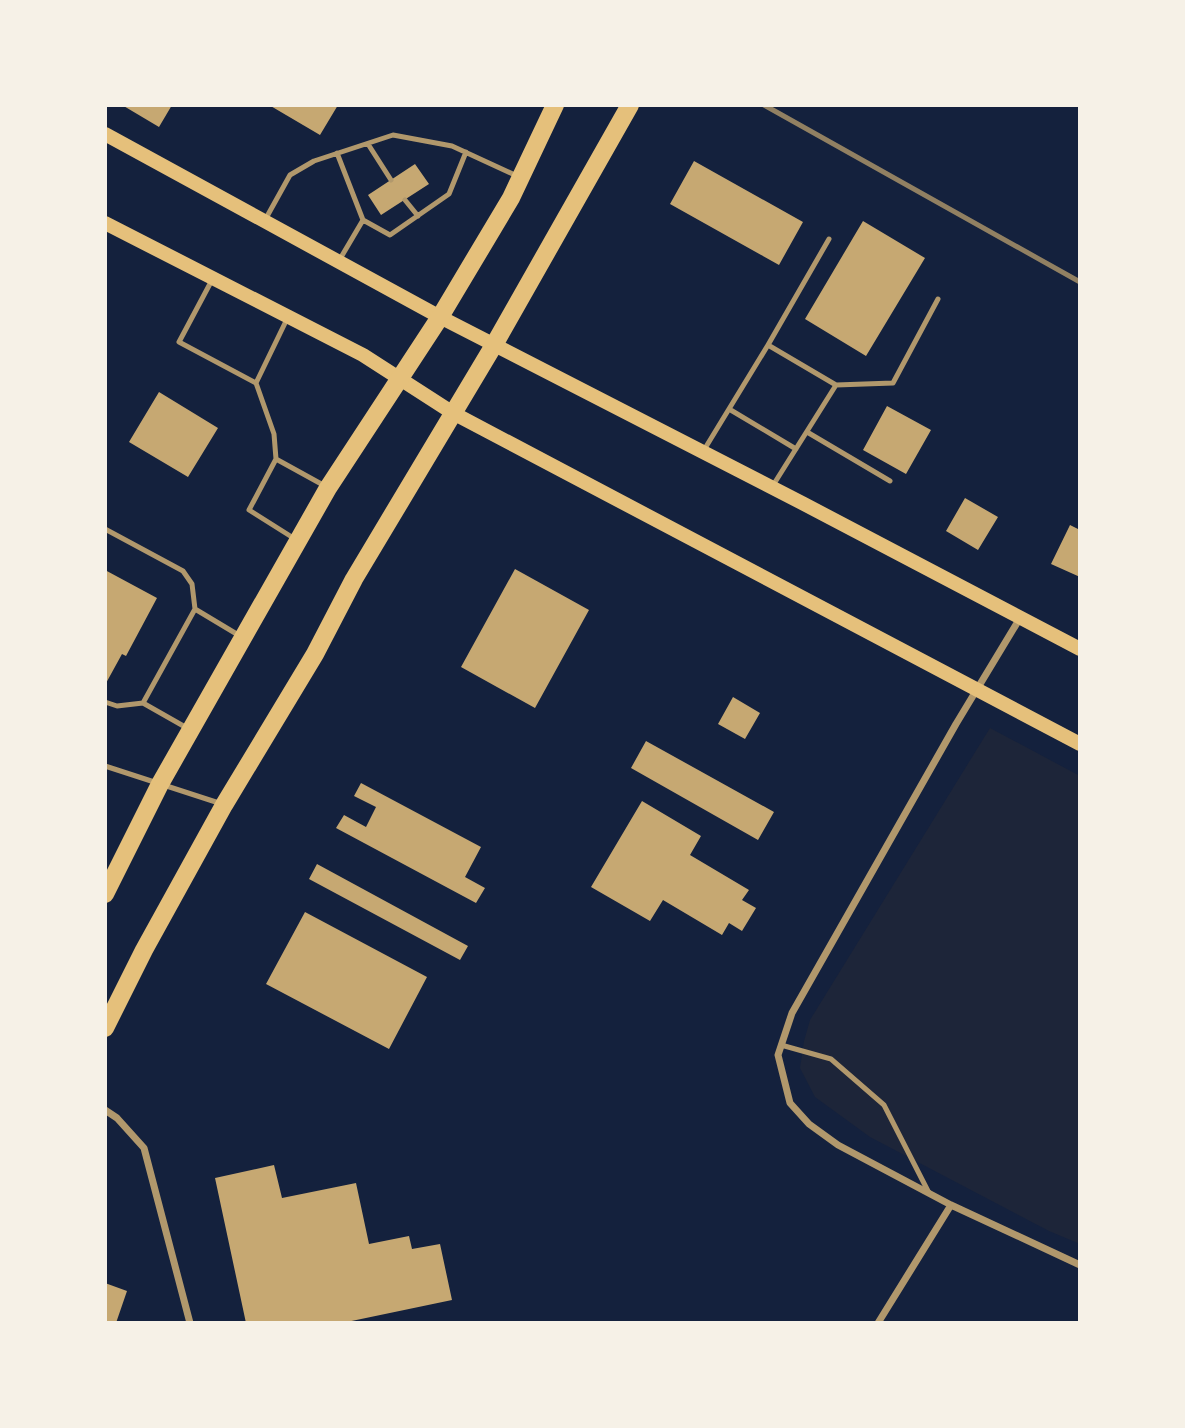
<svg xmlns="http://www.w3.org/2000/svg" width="1185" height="1428" viewBox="0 0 1185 1428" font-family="Commissioner,sans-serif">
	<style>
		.green { fill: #1d2539 }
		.building { fill: #c6a872 }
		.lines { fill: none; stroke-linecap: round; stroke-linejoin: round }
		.service { stroke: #b1986c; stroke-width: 5 }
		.minor { stroke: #b1986c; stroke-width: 7 }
		.secondary { stroke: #e5c07b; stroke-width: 14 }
		.primary { stroke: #e5c07b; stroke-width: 18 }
		.rail { stroke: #918062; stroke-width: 5 }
	</style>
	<rect width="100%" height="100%" fill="#14213d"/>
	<!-- green -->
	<path class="green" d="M 990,728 L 1080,776 L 1080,1244 L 1049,1231 L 870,1137 L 815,1097 L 800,1068 L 804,1041 L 810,1020 Z"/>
	<!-- building -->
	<path class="building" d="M 122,105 L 172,105 L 159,127 Z
		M 269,105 L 338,105 L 320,135 Z
		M 694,161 L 803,222 L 779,265 L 670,204 Z
		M 415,164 L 429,184 L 381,215 L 368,195 Z
		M 863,221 L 925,258 L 866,356 L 805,319 Z
		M 159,392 L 218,428 L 188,477 L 129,442 Z
		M 887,406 L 931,430 L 906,474 L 863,450 Z
		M 965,498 L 998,517 L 978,550 L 946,531 Z
		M 1070,525 L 1080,530 L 1080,577 L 1051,564 Z
		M 515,569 L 589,610 L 535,708 L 461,667 Z
		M 105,570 L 157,598 L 126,656 L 122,654 L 105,685 Z
		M 733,697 L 760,713 L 745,739 L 718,724 Z
		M 646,741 L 774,812 L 758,840 L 631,768 Z
		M 361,783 L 481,847 L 465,877 L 485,888 L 476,903 L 336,828 L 344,815 L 366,827 L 376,807 L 354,796 Z
		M 642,801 L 701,836 L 690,855 L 749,890 L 742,900 L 756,908 L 742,931 L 729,923 L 722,935 L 663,900 L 650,921 L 591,887 Z
		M 317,864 L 468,946 L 460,960 L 309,879 Z
		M 305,912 L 427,977 L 389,1049 L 266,984 Z
		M 274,1165 L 282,1198 L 356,1183 L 369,1244 L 409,1236 L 412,1249 L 440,1244 L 452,1300 L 342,1323 L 246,1323 L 215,1178 Z
		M 105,1283 L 127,1291 L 116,1323 L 105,1323 Z"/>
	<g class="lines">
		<!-- service -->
		<path class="service" d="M 368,144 L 391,180
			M 337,153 L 363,220 L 340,259
			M 405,200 L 418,216
			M 265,220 L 290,175 L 314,161 L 393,135 L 452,146 L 517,176
			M 363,220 L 390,235 L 449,194 L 466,152
			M 829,239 L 768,345 L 836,385
			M 212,280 L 179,342 L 256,383 L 287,319
			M 256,383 L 274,434 L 276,459
			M 729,409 L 796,449
			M 807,432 L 890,481
			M 704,450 L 768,345
			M 772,487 L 836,385 L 893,383 L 938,299
			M 105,529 L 183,571 L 192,584 L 195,609
			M 295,539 L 249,510 L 276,459 L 325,486
			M 105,702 L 117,706 L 143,703
			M 187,728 L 143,703 L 195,609 L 240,636
			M 105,766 L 222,804
			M 781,1045 L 831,1059 L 884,1105 L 929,1193"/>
		<!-- minor -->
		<path class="minor" d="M 1020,618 L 956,724 L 792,1013 L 778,1055 L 790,1103 L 809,1124 L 838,1145 L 951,1205 L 1080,1265
			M 105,1110 L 117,1118 L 144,1148 L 190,1323
			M 878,1323 L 951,1205"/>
		<!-- secondary -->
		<path class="secondary" d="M 105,134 L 440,317 L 804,504 L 1080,649
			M 105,223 L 363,355 L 453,413 L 1080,744"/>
		<!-- primary -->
		<path class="primary" d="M 105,894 L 160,784 L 328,488 L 440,317 L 511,198 L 555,105
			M 105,1028 L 144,950 L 224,805 L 315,654 L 354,579 L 494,345 L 630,105"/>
		<!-- rail -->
		<path class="rail" d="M 764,105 L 1080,282"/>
	</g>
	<!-- border -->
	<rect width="1185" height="1428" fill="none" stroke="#f6f1e7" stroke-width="214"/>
</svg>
